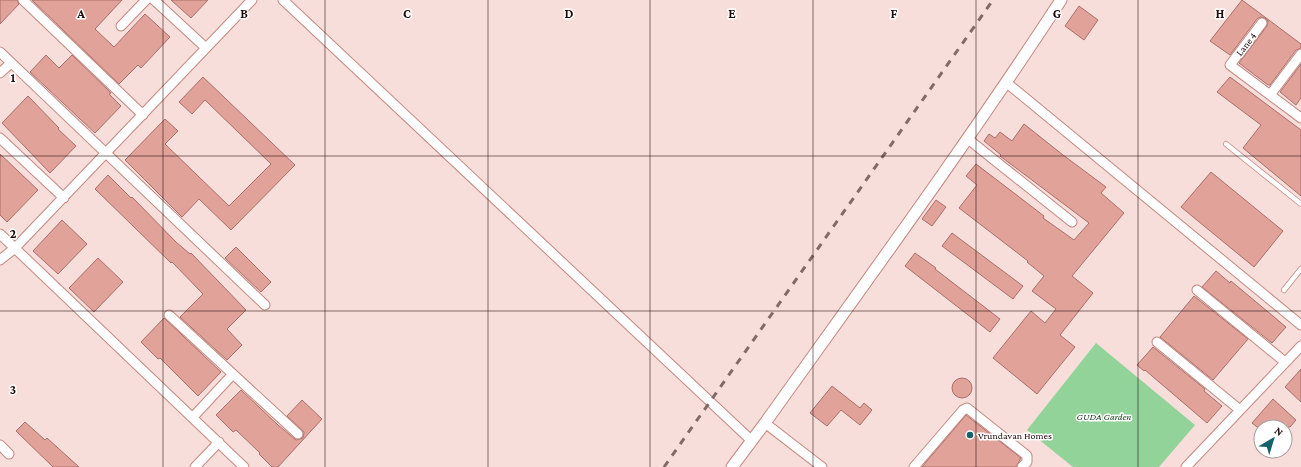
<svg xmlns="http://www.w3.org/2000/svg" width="1301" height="467" viewBox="0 0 1301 467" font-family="'Crimson Pro',serif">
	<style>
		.green { fill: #92d399 }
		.building { fill: #e1a29a; stroke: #aa6f68 }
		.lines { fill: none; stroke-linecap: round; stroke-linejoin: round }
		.service-casing { stroke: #c48880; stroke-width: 6 }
		.minor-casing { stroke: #c48880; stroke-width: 11 }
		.tertiary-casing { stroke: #c48880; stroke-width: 13 }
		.service { stroke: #fff; stroke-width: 4.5 }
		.minor { stroke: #fff; stroke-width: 9 }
		.tertiary { stroke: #fff; stroke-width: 11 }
		.rail { stroke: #826a68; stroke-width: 3; stroke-dasharray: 7 7; stroke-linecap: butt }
		.grid { fill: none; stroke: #1f0a08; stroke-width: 1; stroke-opacity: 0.55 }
		.poi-dot { fill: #14626b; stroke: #fff; stroke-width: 1.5 }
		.labels { text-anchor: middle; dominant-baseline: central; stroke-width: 3; stroke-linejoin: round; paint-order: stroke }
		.street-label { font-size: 10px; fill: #1f0a08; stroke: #fff }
		.park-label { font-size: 10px; font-style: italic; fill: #153f1d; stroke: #fff }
		.poi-label { font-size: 10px; fill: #1f0a08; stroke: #fff; text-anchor: start }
		.grid-label { font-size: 13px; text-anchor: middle; font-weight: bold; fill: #1f0a08; stroke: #fff; stroke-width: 3; stroke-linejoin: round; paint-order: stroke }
	</style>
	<rect width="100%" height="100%" fill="#f8deda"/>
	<!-- green -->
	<path class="green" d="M 1096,343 L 1195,425 L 1159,467 L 1073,467 L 1027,430 Z"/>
	<!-- building -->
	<path class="building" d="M 0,0 L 17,0 L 19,4 L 0,24 Z
		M 32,0 L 122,0 L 95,29 L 114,47 L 145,14 L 170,37 L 141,68 L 138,65 L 119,84 Z
		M 171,0 L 208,0 L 191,18 Z
		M 1242,0 L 1301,44 L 1301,48 L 1296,50 L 1270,85 L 1268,85 L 1239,63 L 1267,26 L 1268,21 L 1265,18 L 1260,17 L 1257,19 L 1230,55 L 1210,41 Z
		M 1079,6 L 1098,20 L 1084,40 L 1065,26 Z
		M 46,55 L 59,68 L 72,55 L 111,93 L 109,94 L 121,106 L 95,133 L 30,72 Z
		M 1301,64 L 1301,98 L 1296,105 L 1280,92 Z
		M 203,77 L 295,165 L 231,230 L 199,199 L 182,217 L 125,160 L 165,119 L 178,131 L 165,144 L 229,206 L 271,164 L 205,100 L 192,114 L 179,102 Z
		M 1230,77 L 1301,130 L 1301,196 L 1243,148 L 1261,125 L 1217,92 Z
		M 28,96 L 59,128 L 58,129 L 76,146 L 50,173 L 2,123 Z
		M 1024,124 L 1063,155 L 1106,187 L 1101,193 L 1124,213 L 1072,276 L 1093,293 L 1060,335 L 1075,347 L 1037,394 L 993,358 L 1031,311 L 1045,323 L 1056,309 L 1032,291 L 1044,276 L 1027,262 L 1028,261 L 959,208 L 977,185 L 966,176 L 976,164 L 1044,216 L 1043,218 L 1074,240 L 1089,223 L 1000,156 L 1001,155 L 984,141 L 989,134 L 995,138 L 1000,132 L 1012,141 Z
		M 0,154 L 38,190 L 7,222 L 0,215 Z
		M 1211,172 L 1283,231 L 1254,267 L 1181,207 Z
		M 108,175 L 131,198 L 132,197 L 176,242 L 190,254 L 191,253 L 246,310 L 227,329 L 242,345 L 227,360 L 180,317 L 203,294 L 172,262 L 171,263 L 95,189 Z
		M 936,200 L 946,207 L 932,226 L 922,219 Z
		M 62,220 L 87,244 L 58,274 L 33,251 Z
		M 952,233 L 1023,286 L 1013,299 L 942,246 Z
		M 236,247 L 271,282 L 261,292 L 225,258 Z
		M 915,253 L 936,268 L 935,269 L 1000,319 L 990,332 L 905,266 Z
		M 98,258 L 123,282 L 94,312 L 69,288 Z
		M 1216,271 L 1230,283 L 1231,281 L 1286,327 L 1272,343 L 1202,287 Z
		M 1194,296 L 1248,339 L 1213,380 L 1160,337 Z
		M 164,318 L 221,372 L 198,396 L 160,358 L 158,359 L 141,342 Z
		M 1153,347 L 1205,389 L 1204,391 L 1222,406 L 1207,423 L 1145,370 L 1144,371 L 1137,365 Z
		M 1301,369 L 1301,402 L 1285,387 Z
		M952 388a10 10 0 1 1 20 0a10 10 0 1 1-20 0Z
		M 832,386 L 860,408 L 864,403 L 872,410 L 860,425 L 841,410 L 827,426 L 810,413 Z
		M 241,390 L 278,425 L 296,440 L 303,438 L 304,432 L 287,416 L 302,400 L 322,419 L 278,467 L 272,467 L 259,454 L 260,453 L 236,430 L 233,432 L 216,415 Z
		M 1273,399 L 1296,420 L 1290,427 L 1257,427 L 1252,423 Z
		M 966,415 L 1021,458 L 1016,467 L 922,467 Z
		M 25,422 L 45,440 L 47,438 L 79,467 L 53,467 L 16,431 Z"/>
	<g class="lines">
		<!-- service casing -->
		<g class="service-casing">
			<path id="service" d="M 1226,144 L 1301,204
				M 1284,290 L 1301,269"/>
		</g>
		<!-- minor casing -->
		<g class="minor-casing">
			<path id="minor" d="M 23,0 L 143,115
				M 154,0 L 206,48
				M 283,0 L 752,441
				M 1262,23 L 1230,65 L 1301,118
				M 121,26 L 146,0
				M 0,52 L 265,305
				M 0,73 L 11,63
				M 1007,83 L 1301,325
				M 1270,95 L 1301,54
				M 0,138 L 64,198
				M 968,139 L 1072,222
				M 0,234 L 244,467
				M 0,260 L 15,248 L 252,0
				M 1197,290 L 1285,362
				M 169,315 L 298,434
				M 1157,342 L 1240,410
				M 193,417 L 233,374
				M 765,423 L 822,467
				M 0,445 L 9,454
				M 195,467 L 219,442
				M 914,467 L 963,410 L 967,408 L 1025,454 L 1027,456 L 1027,462 L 1022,467
				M 1186,467 L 1301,346"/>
		</g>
		<!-- tertiary casing -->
		<g class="tertiary-casing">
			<path id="tertiary" d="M 732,467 L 765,423 C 865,283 967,144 1061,0"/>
		</g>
		<!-- service -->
		<use href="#service" class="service"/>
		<!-- minor -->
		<use href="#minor" class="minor"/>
		<!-- tertiary -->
		<use href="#tertiary" class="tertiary"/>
		<!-- rail -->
		<path class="rail" d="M 664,467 L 993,0"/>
	</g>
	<!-- grid -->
	<path class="grid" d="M 163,0 L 163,467M 325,0 L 325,467M 488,0 L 488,467M 650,0 L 650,467M 813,0 L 813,467M 976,0 L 976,467M 1138,0 L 1138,467M 0,156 L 1301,156M 0,311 L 1301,311"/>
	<!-- markers -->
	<circle class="poi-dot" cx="970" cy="435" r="4"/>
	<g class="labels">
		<!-- street labels -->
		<g class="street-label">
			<text transform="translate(1246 44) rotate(-53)">Lane 4</text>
		</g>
		<!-- park labels -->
		<g class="park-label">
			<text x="1104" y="416">GUDA Garden</text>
		</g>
		<!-- poi labels -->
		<g class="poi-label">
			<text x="978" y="435">Vrundavan Homes</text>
		</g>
	</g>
	<g class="grid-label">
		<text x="81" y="18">A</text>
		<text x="244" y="18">B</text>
		<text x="407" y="18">C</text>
		<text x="569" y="18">D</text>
		<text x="732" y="18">E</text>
		<text x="894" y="18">F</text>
		<text x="1057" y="18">G</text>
		<text x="1220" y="18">H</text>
		<text x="13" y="82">1</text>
		<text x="13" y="238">2</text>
		<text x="13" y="394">3</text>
	</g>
	<!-- north arrow -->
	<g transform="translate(1273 439) rotate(38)"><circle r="19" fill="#ffffff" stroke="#a59d9c"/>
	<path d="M0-3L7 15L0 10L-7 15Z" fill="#14626b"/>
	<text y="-6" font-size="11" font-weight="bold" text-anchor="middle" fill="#1f0a08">N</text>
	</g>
</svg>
